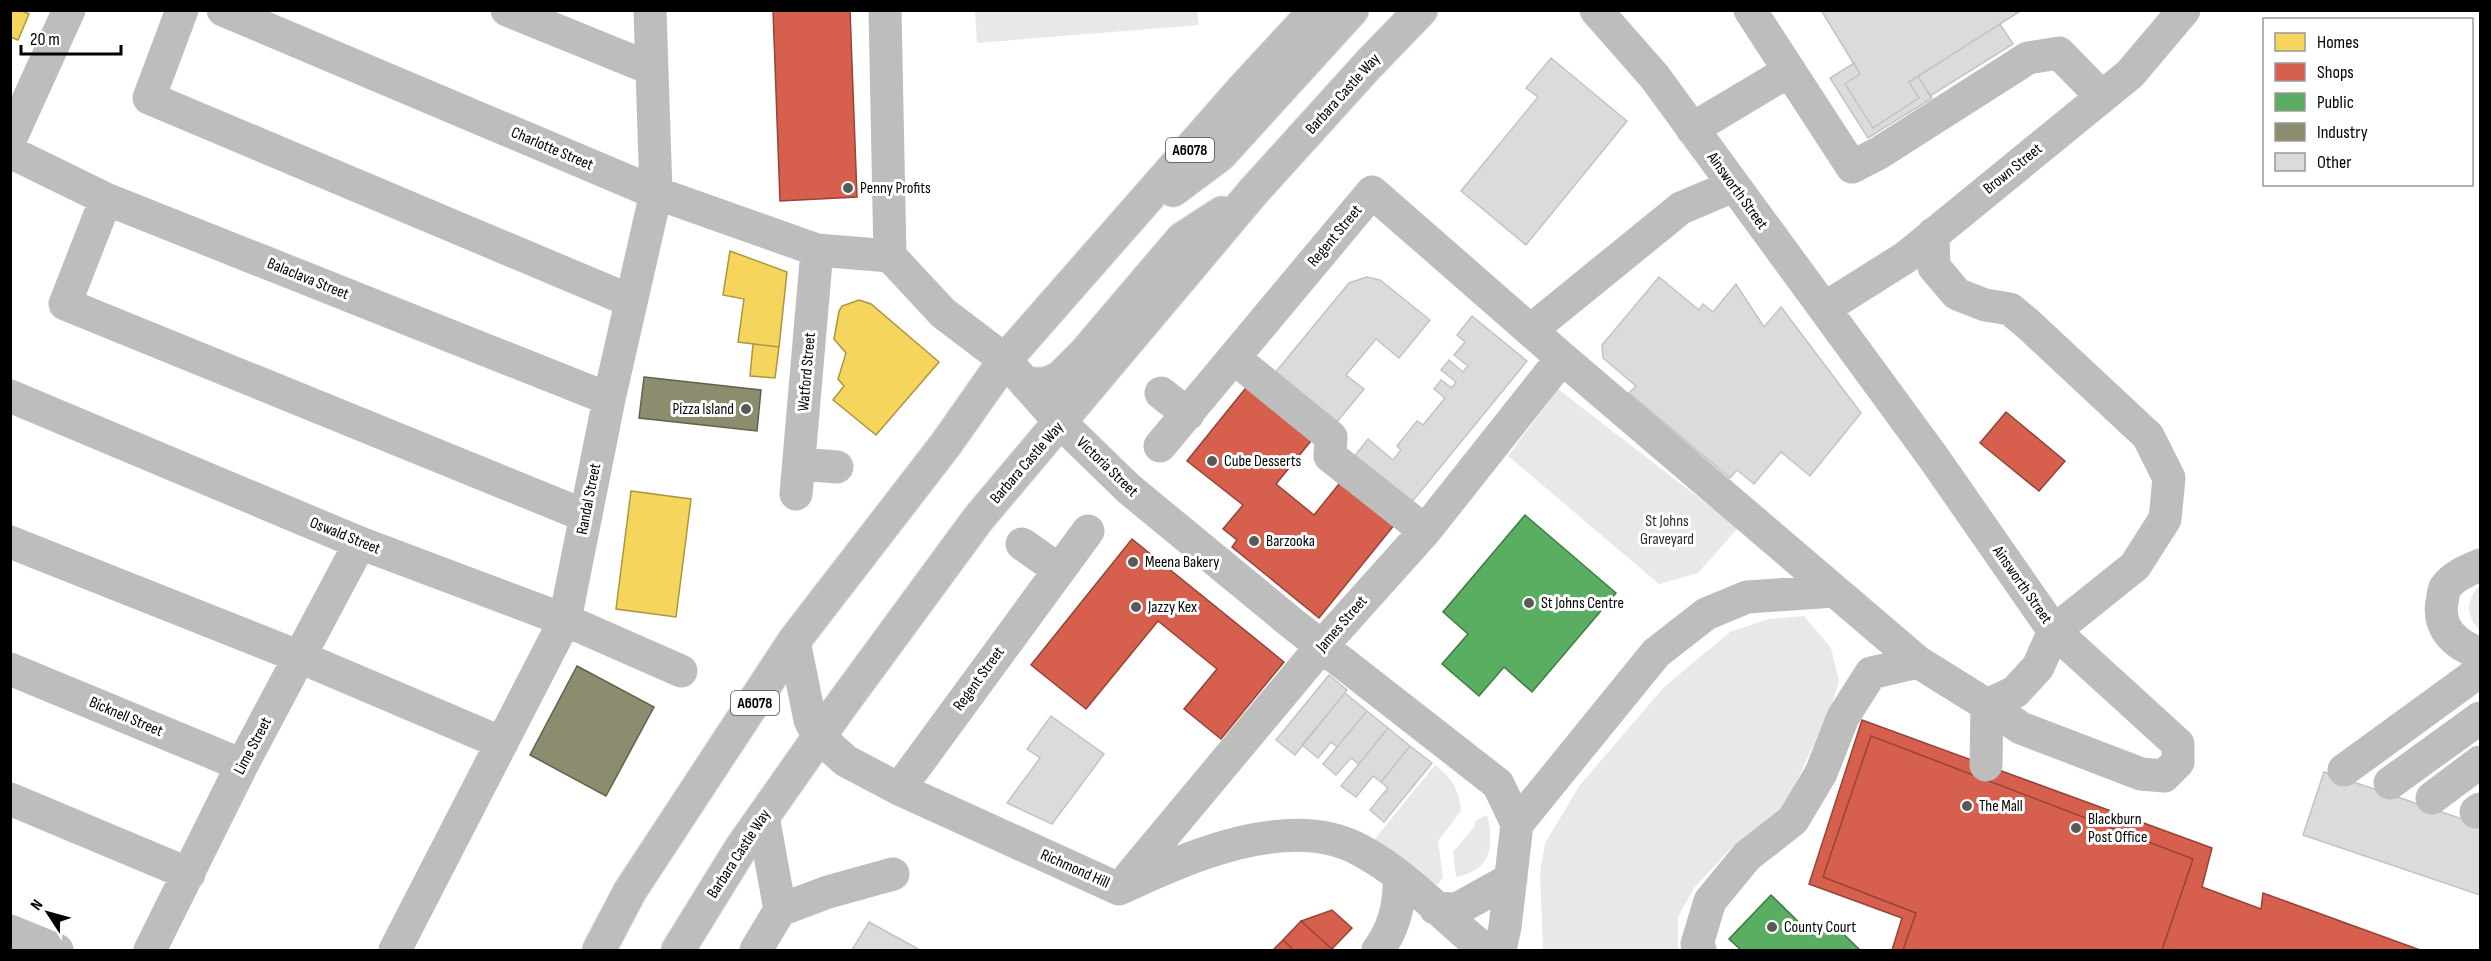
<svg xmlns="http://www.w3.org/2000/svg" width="2491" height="961" viewBox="0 0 2491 961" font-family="'Sofia Sans Condensed',sans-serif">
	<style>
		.green { fill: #e8e8e8 }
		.homes { fill: #f6d55c; stroke: #ac9540; stroke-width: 1.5 }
		.shops { fill: #d6604d; stroke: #964336; stroke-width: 1.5 }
		.public { fill: #5aae61; stroke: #3f7a44; stroke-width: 1.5 }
		.industry { fill: #8c8c6e; stroke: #62624d; stroke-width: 1.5 }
		.building { fill: #dbdbdb; stroke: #c3c3c3; stroke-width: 1.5 }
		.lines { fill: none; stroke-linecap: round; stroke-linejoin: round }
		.highway-casing { stroke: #dbdbdb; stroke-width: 35 }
		.minor { stroke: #bdbdbd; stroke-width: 33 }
		.highway { stroke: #bdbdbd; stroke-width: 33 }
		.poi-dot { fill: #595959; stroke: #fff; stroke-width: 2 }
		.labels { text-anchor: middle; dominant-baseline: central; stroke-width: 6; stroke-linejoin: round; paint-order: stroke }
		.shield { fill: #fff; stroke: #4c4c4c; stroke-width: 1.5 }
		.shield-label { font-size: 15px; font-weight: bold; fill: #000 }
		.street-label { font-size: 16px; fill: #000; stroke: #fff }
		.poi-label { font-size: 16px; fill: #000; stroke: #fff; text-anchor: start }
		.park-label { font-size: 16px; fill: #2c2c2c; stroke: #fff }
	</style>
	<rect width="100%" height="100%" fill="#fff"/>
	<!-- green -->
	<path class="green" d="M 975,11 L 1197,11 L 1199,25 L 977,43 Z
		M 1558,389 L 1738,528 L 1698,573 L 1659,584 L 1508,456 Z
		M 2480,585 L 2480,630 C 2465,617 2466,599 2480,585 Z
		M 1804,616 L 1831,648 L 1839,681 L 1830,710 L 1783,810 L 1733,846 L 1694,888 L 1678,917 L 1678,950 L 1543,950 L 1540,873 L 1545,843 L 1580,785 L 1664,687 L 1730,632 L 1769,619 Z
		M 1435,765 C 1452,778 1459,789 1461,811 L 1438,841 L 1443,877 L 1438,885 L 1421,877 L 1374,840 Z
		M 1487,815 C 1495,846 1491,871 1456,877 L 1453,852 L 1475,826 L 1475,821 Z"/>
	<!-- homes -->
	<path class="homes" d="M 10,10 L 20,10 L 29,14 L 18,40 L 10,37 Z
		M 730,251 L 787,272 L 779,347 L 738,342 L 744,299 L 723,295 Z
		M 859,300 L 871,304 L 939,362 L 876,435 L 833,400 L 844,386 L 838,379 L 846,353 L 834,339 L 839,311 L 842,306 Z
		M 753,344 L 779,347 L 775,378 L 750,376 Z
		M 631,491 L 691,499 L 676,617 L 616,609 Z"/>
	<!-- shops -->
	<path class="shops" d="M 773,10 L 850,10 L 857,197 L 780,201 Z
		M 1253,379 L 1319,431 L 1276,484 L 1314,515 L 1348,473 L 1395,524 L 1319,618 L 1232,547 L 1237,540 L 1223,529 L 1243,505 L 1187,461 Z
		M 2006,412 L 2065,461 L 2039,491 L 1980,443 Z
		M 1132,539 L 1284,662 L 1221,739 L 1184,709 L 1217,669 L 1158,621 L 1086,709 L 1031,665 Z
		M 1862,720 L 2212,848 L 2202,887 L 2261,909 L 2263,893 L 2420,950 L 1892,950 L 1902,918 L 1809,884 Z
		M 1871,736 L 2193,859 L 2162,950 L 1903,950 L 1916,913 L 1823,877 Z
		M 1332,910 L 1352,928 L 1332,949 L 1301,921 Z
		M 1301,921 L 1332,949 L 1333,950 L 1294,950 L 1283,940 Z
		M 1283,940 L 1294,950 L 1273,950 Z"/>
	<!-- public -->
	<path class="public" d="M 1525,515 L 1616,593 L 1532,692 L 1504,667 L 1479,696 L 1442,664 L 1468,634 L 1443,612 Z
		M 1771,895 L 1812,935 L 1828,919 L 1860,950 L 1741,950 L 1729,939 Z"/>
	<!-- industry -->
	<path class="industry" d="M 644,377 L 761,390 L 757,431 L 639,418 Z
		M 577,666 L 654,707 L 606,796 L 530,755 Z"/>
	<!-- building -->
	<path class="building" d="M 1821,10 L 2022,10 L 1909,82 L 1919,98 L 1873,128 L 1845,84 L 1860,74 Z
		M 2000,24 L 2013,44 L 1930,96 L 1918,76 Z
		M 1551,58 L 1627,121 L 1526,245 L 1461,191 L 1538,97 L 1526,88 Z
		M 1854,63 L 1860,74 L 1845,84 L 1873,128 L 1919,98 L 1909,82 L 1918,76 L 1932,98 L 1868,138 L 1830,78 Z
		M 1367,277 L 1380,280 L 1430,320 L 1399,358 L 1376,339 L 1346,375 L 1364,389 L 1336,423 L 1275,373 L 1349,283 Z
		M 1659,277 L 1699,310 L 1703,304 L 1713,312 L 1736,284 L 1764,327 L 1781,307 L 1861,413 L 1810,476 L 1781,452 L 1754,484 L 1737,470 L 1730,478 L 1629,393 L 1636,386 L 1603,358 L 1602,345 Z
		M 1472,316 L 1527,361 L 1407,508 L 1350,462 L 1368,439 L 1393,460 L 1401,450 L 1397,446 L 1417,421 L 1423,425 L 1445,398 L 1434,389 L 1441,380 L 1452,388 L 1456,382 L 1441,370 L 1449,360 L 1463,372 L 1468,366 L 1454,355 L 1465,342 L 1457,335 Z
		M 1329,675 L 1347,690 L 1295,755 L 1276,740 Z
		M 1345,693 L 1367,711 L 1337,747 L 1331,742 L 1318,758 L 1302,745 Z
		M 1367,711 L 1388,728 L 1359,764 L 1351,758 L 1336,775 L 1323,764 Z
		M 1051,716 L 1104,754 L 1052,824 L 1007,803 L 1040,758 L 1027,749 Z
		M 1388,728 L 1410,746 L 1381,782 L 1373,776 L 1356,797 L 1341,786 Z
		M 1410,746 L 1432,763 L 1384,822 L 1370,810 L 1388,788 L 1381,782 Z
		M 2324,772 L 2480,825 L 2480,895 L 2303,835 Z
		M 869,922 L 920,950 L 852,950 Z"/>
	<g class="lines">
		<!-- highway casing -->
		<g class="highway-casing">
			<path id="highway" d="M 1173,190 L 1220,155 L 1352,10
				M 1027,384 L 1046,384 L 1060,378 L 1085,353 L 1182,239 L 1222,213
				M 599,950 L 630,891 L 794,641 L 946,444 L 1005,360 L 1242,90 L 1316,10
				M 678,950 L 741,848 L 840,707 L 978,519 L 1253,192 L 1368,65 L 1421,10"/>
		</g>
		<!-- minor -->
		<path class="minor" d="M 182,10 L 149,98 L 631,301
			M 223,10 L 656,193 L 817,250 L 890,256
			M 507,10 L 652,69
			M 885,10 L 890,256 L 943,313 L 1005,360 L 1061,423 L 1129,489 L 1293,624 L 1498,784 L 1517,824
			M 1596,10 L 1654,76 L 1933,457 L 2054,631 L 2178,744 L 2178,762 L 2164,776 L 2141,774 L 2021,728 L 1987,705
			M 1750,10 L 1852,167 L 1879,153 L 2028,58 L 2059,53 L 2102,97
			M 1692,129 L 1789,71
			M 10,140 L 69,10
			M 10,152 L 106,199 L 609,399
			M 106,199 L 65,304 L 586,516
			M 1825,308 L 1906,257 L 2130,74 L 2184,10
			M 1531,330 L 1681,208 L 1733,186
			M 1234,358 L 1331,437 L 1330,456 L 1425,531
			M 1161,393 L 1188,414
			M 10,396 L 360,543 L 565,620 L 681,671
			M 1160,446 L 1372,192 L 1562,358 L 1918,662 L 1987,705 L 2015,692 L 2038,667 L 2054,631 L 2135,566 L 2165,519 L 2169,478 L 2148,436 L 2028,324 L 2010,309 L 1985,305 L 1957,294 L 1934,267 L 1933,234
			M 799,464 L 837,467
			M 796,494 L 817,250
			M 10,542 L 300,657 L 502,743
			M 1022,544 L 1059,570
			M 2480,565 C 2468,570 2453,576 2445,588 C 2443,592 2443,598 2442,602 C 2437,629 2457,646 2480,653
			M 794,641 L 810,720 L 819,737 L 846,761 L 899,789 L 1119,889 C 1185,858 1289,811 1360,850 C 1407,875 1444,917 1485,950
			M 10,669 L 242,765
			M 1986,765 L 1987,705
			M 2344,770 L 2480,671
			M 2390,783 L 2480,718
			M 899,789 L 1088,531
			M 2432,798 L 2480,762
			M 10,799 L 189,874
			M 2476,812 L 2480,809
			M 1130,876 L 1321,647 L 1425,531 L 1562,358
			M 1435,908 L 1457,909 L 1511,879
			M 780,910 L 828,892 L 893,874
			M 10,931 L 57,950
			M 150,950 L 242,765 L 360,543
			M 395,950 L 565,620 L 609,399 L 656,193 L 650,10
			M 756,950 L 780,910 L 763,816
			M 1378,950 C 1394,929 1400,903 1399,877
			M 1500,950 L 1505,927 L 1517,824 L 1656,653 L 1706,614 L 1747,597 L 1834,591
			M 1700,950 L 1697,944 L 1710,901 L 1747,856 L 1793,820 L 1821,773 L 1843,717 L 1871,673 L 1918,662"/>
		<!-- highway -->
		<use href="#highway" class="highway"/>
	</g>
	<!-- markers -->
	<g class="poi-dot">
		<circle cx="848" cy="188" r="6"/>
		<circle cx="746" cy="409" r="6"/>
		<circle cx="1212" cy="461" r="6"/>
		<circle cx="1254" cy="541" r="6"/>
		<circle cx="1133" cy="562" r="6"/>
		<circle cx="1529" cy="603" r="6"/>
		<circle cx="1136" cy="607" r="6"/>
		<circle cx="1967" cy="806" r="6"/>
		<circle cx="2076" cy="828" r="6"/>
		<circle cx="1772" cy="927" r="6"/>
	</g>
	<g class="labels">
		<!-- shield labels -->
		<g class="shield">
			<rect x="1166" y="138" width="48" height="24" rx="4.5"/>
			<rect x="731" y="691" width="48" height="24" rx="4.5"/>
		</g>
		<g class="shield-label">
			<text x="1190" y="150">A6078</text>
			<text x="755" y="703">A6078</text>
		</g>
		<!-- street labels -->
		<g class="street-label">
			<text transform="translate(1343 94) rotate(-48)">Barbara Castle Way</text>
			<text transform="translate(552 149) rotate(23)">Charlotte Street</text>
			<text transform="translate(2013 169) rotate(-39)">Brown Street</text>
			<text transform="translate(1737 191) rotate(54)">Ainsworth Street</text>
			<text transform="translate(1335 236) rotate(-50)">Regent Street</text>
			<text transform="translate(308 279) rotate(22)">Balaclava Street</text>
			<text transform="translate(807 372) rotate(-85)">Watford Street</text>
			<text transform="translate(1027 463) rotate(-49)">Barbara Castle Way</text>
			<text transform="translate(1107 467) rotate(44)">Victoria Street</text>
			<text transform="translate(589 499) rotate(-79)">Randal Street</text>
			<text transform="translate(345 536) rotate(22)">Oswald Street</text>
			<text transform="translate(2022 585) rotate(55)">Ainsworth Street</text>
			<text transform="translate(1342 624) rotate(-49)">James Street</text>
			<text transform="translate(979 679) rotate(-54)">Regent Street</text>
			<text transform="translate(126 717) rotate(23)">Bicknell Street</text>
			<text transform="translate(253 746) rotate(-62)">Lime Street</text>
			<text transform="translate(739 854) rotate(-57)">Barbara Castle Way</text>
			<text transform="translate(1075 869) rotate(24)">Richmond Hill</text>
		</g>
		<!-- poi labels -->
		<g class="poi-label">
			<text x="860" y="188">Penny Profits</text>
			<text x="734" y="409" text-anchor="end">Pizza Island</text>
			<text x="1224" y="461">Cube Desserts</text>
			<text x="1266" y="541">Barzooka</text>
			<text x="1145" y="562">Meena Bakery</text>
			<text x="1541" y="603">St Johns Centre</text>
			<text x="1148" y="607">Jazzy Kex</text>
			<text x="1979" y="806">The Mall</text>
			<text x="2088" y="819">Blackburn<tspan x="2088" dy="18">Post Office</tspan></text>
			<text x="1784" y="927">County Court</text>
		</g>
		<!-- park labels -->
		<g class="park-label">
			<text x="1667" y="521">St Johns<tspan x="1667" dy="18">Graveyard</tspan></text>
		</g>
	</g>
	<!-- border -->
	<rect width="2491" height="961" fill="none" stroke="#000000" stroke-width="24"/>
	<!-- legend -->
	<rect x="2263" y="18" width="210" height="168" fill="#ffffff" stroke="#999999" stroke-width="1.5"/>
	<rect x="2275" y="33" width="30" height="18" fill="#f6d55c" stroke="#999999" stroke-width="1.5"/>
	<text x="2317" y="48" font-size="18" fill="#000000">Homes</text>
	<rect x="2275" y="63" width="30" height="18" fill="#d6604d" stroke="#999999" stroke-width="1.5"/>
	<text x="2317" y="78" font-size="18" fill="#000000">Shops</text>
	<rect x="2275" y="93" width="30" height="18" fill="#5aae61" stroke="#999999" stroke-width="1.5"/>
	<text x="2317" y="108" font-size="18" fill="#000000">Public</text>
	<rect x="2275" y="123" width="30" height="18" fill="#8c8c6e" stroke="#999999" stroke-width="1.5"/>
	<text x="2317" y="138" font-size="18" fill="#000000">Industry</text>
	<rect x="2275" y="153" width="30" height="18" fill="#dbdbdb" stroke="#999999" stroke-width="1.5"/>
	<text x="2317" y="168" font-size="18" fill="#000000">Other</text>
	<!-- north arrow -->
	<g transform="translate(48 913) rotate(306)" stroke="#ffffff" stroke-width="4.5" paint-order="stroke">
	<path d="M0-4.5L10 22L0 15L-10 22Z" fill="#000000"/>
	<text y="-9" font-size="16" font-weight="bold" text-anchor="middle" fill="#000000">N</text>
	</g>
	<!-- scale -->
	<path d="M21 45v9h100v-9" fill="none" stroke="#000000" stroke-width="3"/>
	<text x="30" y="45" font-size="18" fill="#000000" stroke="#ffffff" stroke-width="4.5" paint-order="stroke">20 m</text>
</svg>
